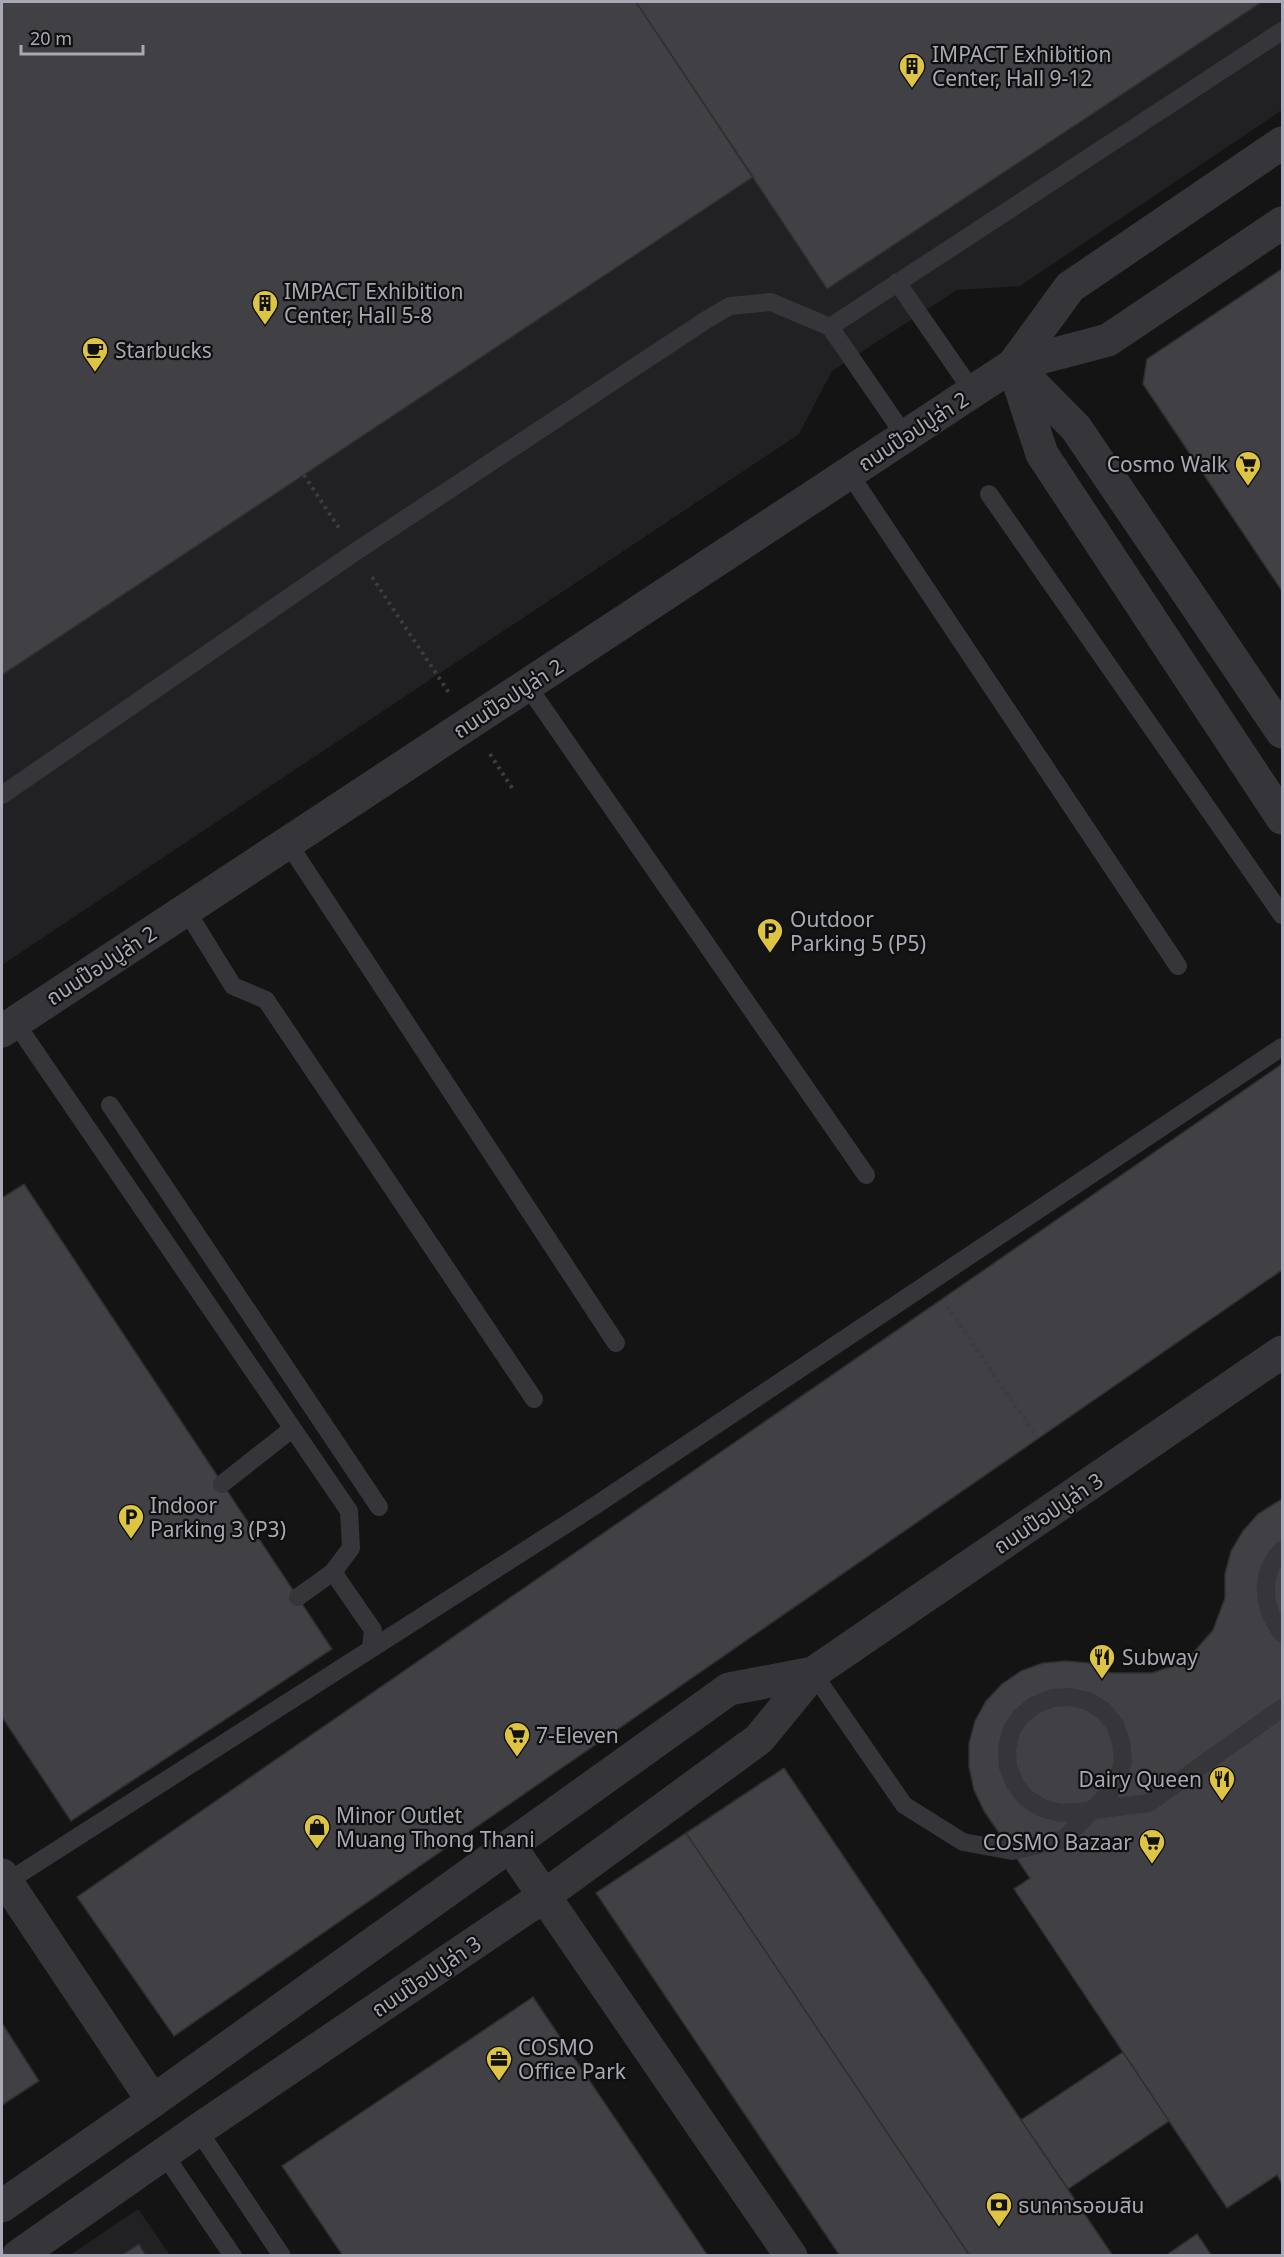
<svg xmlns="http://www.w3.org/2000/svg" width="1284" height="2257" viewBox="0 0 1284 2257" font-family="'Noto Sans','Noto Sans Thai',sans-serif">
	<style>
		.built { fill: #212022 }
		.building { fill: #414145; stroke: #2f2e31; stroke-width: 1.5 }
		.lines { fill: none; stroke-linecap: round; stroke-linejoin: round }
		.path { stroke: #3c3c41; stroke-width: 4; stroke-dasharray: 3 4.5; stroke-linecap: butt }
		.lane { stroke: #35353a; stroke-width: 18 }
		.street { stroke: #35353a; stroke-width: 33 }
		.labels { text-anchor: middle; dominant-baseline: central; stroke-width: 4.5; stroke-linejoin: round; paint-order: stroke }
		.poi-label { font-size: 21px; fill: #a7a9b4; stroke: #0f0f10; text-anchor: start }
		.street-label { font-size: 21px; fill: #a7a9b4; stroke: #0f0f10 }
	</style>
	<rect width="100%" height="100%" fill="#141415"/>
	<!-- built -->
	<path class="built" d="M 2,2 L 1282,2 L 1282,110 L 1020,286 L 957,290 L 832,371 L 799,434 L 2,965 Z
		M 138,2209 L 170,2255 L 69,2256 Z"/>
	<!-- building -->
	<path class="building" d="M 2,2 L 636,2 L 753,177 L 2,675 Z
		M 636,2 L 1262,2 L 827,289 Z
		M 1282,269 L 1282,591 L 1143,384 L 1147,359 Z
		M 1282,1064 L 1282,1270 L 174,2036 L 77,1897 Z
		M 24,1184 L 332,1649 L 71,1821 L 2,1717 L 2,1198 Z
		M 1282,1499 L 1282,2184 L 1277,2175 L 1227,2208 L 1014,1889 L 1030,1878 L 984,1811 L 974,1790 L 969,1767 L 969,1743 L 975,1721 L 986,1701 L 1002,1684 L 1021,1671 L 1043,1663 L 1066,1661 L 1090,1663 L 1111,1673 L 1152,1673 L 1186,1661 L 1213,1630 L 1225,1598 L 1225,1574 L 1231,1551 L 1243,1531 L 1258,1514 Z
		M 784,1768 L 1021,2120 L 1113,2256 L 970,2256 L 686,1833 Z
		M 686,1833 L 970,2256 L 840,2256 L 596,1893 Z
		M 533,1997 L 708,2256 L 343,2256 L 282,2166 Z
		M 2,2023 L 39,2081 L 2,2105 Z
		M 1123,2052 L 1169,2121 L 1068,2189 L 1021,2120 Z
		M 1197,2234 L 1212,2256 L 1165,2256 Z
		M 139,2244 L 146,2256 L 120,2256 Z"/>
	<g class="lines">
		<!-- path -->
		<path class="path" d="M 304,475 L 339,528
			M 372,577 L 449,693
			M 490,754 L 514,791
			M 947,1306 L 1038,1439"/>
		<!-- lane -->
		<path class="lane" d="M 897,282 L 973,392
			M 830,327 L 905,436
			M 849,473 L 1178,966
			M 989,494 L 1282,915
			M 527,685 L 866,1175
			M 2,795 L 355,552 L 706,320 L 730,306 L 771,302 L 830,327 L 1282,31
			M 288,843 L 616,1343
			M 186,910 L 233,986 L 266,1000 L 534,1399
			M 15,1022 L 349,1511 L 351,1548 L 333,1572 L 298,1597
			M 110,1105 L 379,1507
			M 222,1484 L 292,1429
			M 1282,1550 C 1259,1574 1262,1608 1282,1633
			M 333,1572 L 373,1630 L 371,1648
			M 813,1673 L 904,1805 L 963,1842 L 1012,1851 L 1064,1839 L 1109,1793 L 1118,1778 L 1123,1761 L 1121,1742 L 1115,1725 L 1104,1711 L 1088,1701 L 1070,1697 L 1052,1698 L 1035,1705 L 1021,1716 L 1011,1731 L 1007,1749 L 1008,1767 L 1015,1784 L 1026,1798 L 1042,1808 L 1060,1813 L 1078,1812 L 1149,1803 L 1282,1708
			M 7,1882 L 593,1507 L 1282,1047
			M 198,2130 L 282,2256
			M 164,2154 L 233,2256"/>
		<!-- street -->
		<path class="street" d="M 1013,365 L 1042,454 L 1282,818
			M 1013,365 L 1070,287 L 1282,143
			M 1017,368 L 1076,428 L 1282,732
			M 2,1031 L 1013,365 L 1108,340 L 1282,223
			M 510,1846 L 791,2256
			M 2,1875 L 153,2101
			M 2,2206 L 153,2101 L 729,1689 L 813,1673
			M 18,2256 L 198,2130 L 544,1896 L 759,1739 L 813,1673 L 1282,1352"/>
	</g>
	<!-- icons -->
	<defs>
		<g id="building-pin" transform="scale(1.35)"><path d="M0 17L-7.5 6A9.5 9.5 0 1 1 7.5 6Z" fill="#dec443" stroke="#0f0f10"/><path d="M-4-6H4V6H1V3H-1V6H-4ZM-2.5-4.3h1.7v1.8h-1.7ZM.8-4.3h1.7v1.8H.8ZM-2.5-1h1.7V.8h-1.7ZM.8-1h1.7V.8H.8Z" fill="#111"/></g>
		<g id="cafe-pin" transform="scale(1.35)"><path d="M0 17L-7.5 6A9.5 9.5 0 1 1 7.5 6Z" fill="#dec443" stroke="#0f0f10"/><path d="M-5.5-4.5H6V0H3Q3 3.5 0 3.5H-2.5Q-5.5 3.5-5.5 0ZM3-3.2v2h1.7v-2ZM-6 4.5H4V6H-6Z" fill="#111"/></g>
		<g id="supermarket-pin" transform="scale(1.35)"><path d="M0 17L-7.5 6A9.5 9.5 0 1 1 7.5 6Z" fill="#dec443" stroke="#0f0f10"/><path d="M-6-5.5h2.5l.6 2H6L4.5 2H-2.5L-4.4-4H-6ZM-1.5 3.2a1.3 1.3 0 1 0 .1 0ZM3 3.2a1.3 1.3 0 1 0 .1 0Z" fill="#111"/></g>
		<g id="parking-pin" transform="scale(1.35)"><path d="M0 17L-7.5 6A9.5 9.5 0 1 1 7.5 6Z" fill="#dec443" stroke="#0f0f10"/><path d="M-3.5-5.5H1a3.5 3.5 0 0 1 0 7H-1V5.5H-3.5ZM-1-3.4V-.6H.8a1.4 1.4 0 0 0 0-2.8Z" fill="#111"/></g>
		<g id="restaurant-pin" transform="scale(1.35)"><path d="M0 17L-7.5 6A9.5 9.5 0 1 1 7.5 6Z" fill="#dec443" stroke="#0f0f10"/><path d="M-5-6h1v4h1v-4h1v4h1v-4h1v5L-1.5 .5V6h-2V.5L-5-1ZM5-6V6H3V1.5H1.5Q1.5-4 5-6Z" fill="#111"/></g>
		<g id="shop-pin" transform="scale(1.35)"><path d="M0 17L-7.5 6A9.5 9.5 0 1 1 7.5 6Z" fill="#dec443" stroke="#0f0f10"/><path d="M-5-2.5h2.3a2.7 3.5 0 0 1 5.4 0H5L5.5 6h-11ZM-1.5-2.5h3a1.5 2.3 0 0 0-3 0Z" fill="#111"/></g>
		<g id="office-pin" transform="scale(1.35)"><path d="M0 17L-7.5 6A9.5 9.5 0 1 1 7.5 6Z" fill="#dec443" stroke="#0f0f10"/><path d="M-6-3h4V-5.5h4V-3h4V5H-6ZM-1-4.5V-3h2v-1.5ZM-6 0V1H6V0Z" fill="#111"/></g>
		<g id="bank-pin" transform="scale(1.35)"><path d="M0 17L-7.5 6A9.5 9.5 0 1 1 7.5 6Z" fill="#dec443" stroke="#0f0f10"/><path d="M-6-4H6V4H-6ZM0-2.3a2.3 2.3 0 1 0 0 4.6a2.3 2.3 0 1 0 0-4.6Z" fill="#111"/></g>
	</defs>
	<g fill-rule="evenodd">
		<use href="#building-pin" x="912" y="66"/>
		<use href="#building-pin" x="265" y="303"/>
		<use href="#cafe-pin" x="95" y="350"/>
		<use href="#supermarket-pin" x="1248" y="464"/>
		<use href="#parking-pin" x="770" y="931"/>
		<use href="#parking-pin" x="131" y="1517"/>
		<use href="#restaurant-pin" x="1102" y="1657"/>
		<use href="#supermarket-pin" x="517" y="1735"/>
		<use href="#restaurant-pin" x="1222" y="1779"/>
		<use href="#shop-pin" x="317" y="1827"/>
		<use href="#supermarket-pin" x="1152" y="1842"/>
		<use href="#office-pin" x="499" y="2059"/>
		<use href="#bank-pin" x="999" y="2205"/>
	</g>
	<g class="labels">
		<!-- poi labels -->
		<g class="poi-label">
			<text x="932" y="54">IMPACT Exhibition<tspan x="932" dy="24">Center, Hall 9-12</tspan></text>
			<text x="284" y="291">IMPACT Exhibition<tspan x="284" dy="24">Center, Hall 5-8</tspan></text>
			<text x="115" y="350">Starbucks</text>
			<text x="1228" y="464" text-anchor="end">Cosmo Walk</text>
			<text x="790" y="919">Outdoor<tspan x="790" dy="24">Parking 5 (P5)</tspan></text>
			<text x="150" y="1505">Indoor<tspan x="150" dy="24">Parking 3 (P3)</tspan></text>
			<text x="1122" y="1657">Subway</text>
			<text x="536" y="1735">7-Eleven</text>
			<text x="1202" y="1779" text-anchor="end">Dairy Queen</text>
			<text x="336" y="1815">Minor Outlet<tspan x="336" dy="24">Muang Thong Thani</tspan></text>
			<text x="1132" y="1842" text-anchor="end">COSMO Bazaar</text>
			<text x="518" y="2047">COSMO<tspan x="518" dy="24">Office Park</tspan></text>
			<text x="1018" y="2205">ธนาคารออมสิน</text>
		</g>
		<!-- street labels -->
		<g class="street-label">
			<text transform="translate(913 431) rotate(-33)">ถนนป๊อปปูล่า 2</text>
			<text transform="translate(508 698) rotate(-33)">ถนนป๊อปปูล่า 2</text>
			<text transform="translate(101 965) rotate(-33)">ถนนป๊อปปูล่า 2</text>
			<text transform="translate(1048 1513) rotate(-34)">ถนนป๊อปปูล่า 3</text>
			<text transform="translate(426 1976) rotate(-34)">ถนนป๊อปปูล่า 3</text>
		</g>
	</g>
	<!-- border -->
	<rect width="1284" height="2257" fill="none" stroke="#a7a9b4" stroke-width="6"/>
	<!-- scale -->
	<path d="M21 45v9h122v-9" fill="none" stroke="#a7a9b4" stroke-width="3"/>
	<text x="30" y="45" font-size="18" fill="#a7a9b4" stroke="#0f0f10" stroke-width="4.5" paint-order="stroke">20 m</text>
</svg>
